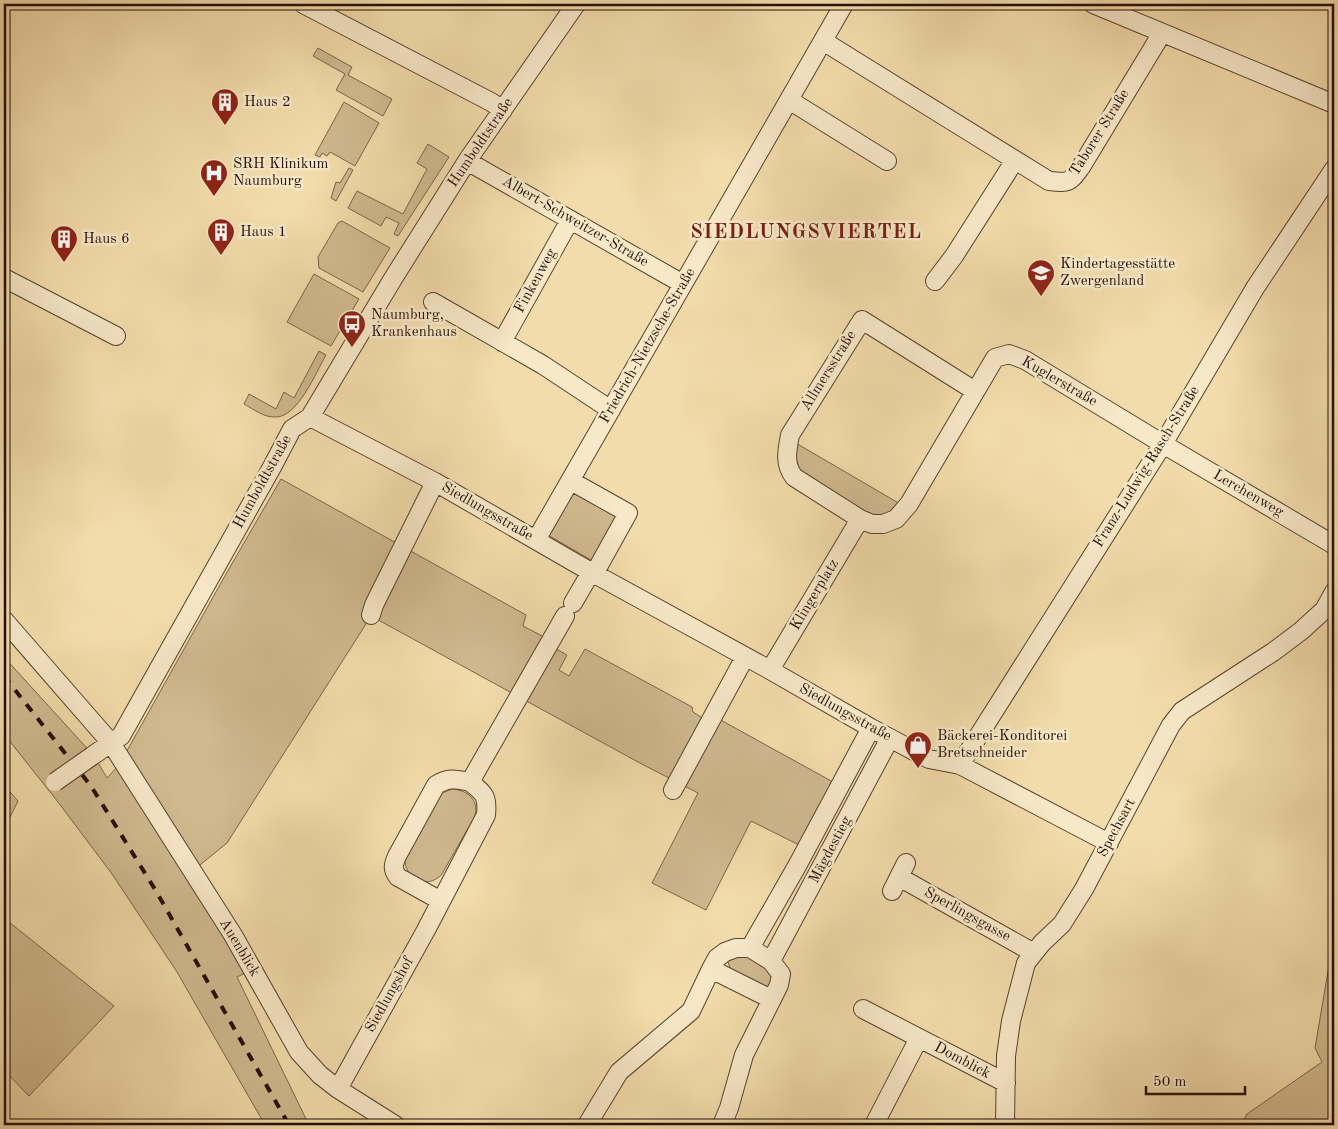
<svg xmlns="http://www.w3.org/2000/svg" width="1338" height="1129" viewBox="0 0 1338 1129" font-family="'Old Standard TT',serif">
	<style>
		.green { fill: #d0b98f; stroke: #7a644a }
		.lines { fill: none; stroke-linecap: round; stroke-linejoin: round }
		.minor-casing { stroke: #58422e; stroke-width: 20 }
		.minor { stroke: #f7e8c8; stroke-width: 18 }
		.rail { stroke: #250f05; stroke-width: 4; stroke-dasharray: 9 9; stroke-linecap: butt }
		.minor-bridge-casing { stroke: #58422e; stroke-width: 20; stroke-linecap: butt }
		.minor-bridge { stroke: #f7e8c8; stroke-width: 18 }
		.labels { text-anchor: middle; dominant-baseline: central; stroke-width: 5; stroke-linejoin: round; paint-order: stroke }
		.poi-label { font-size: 15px; fill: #250f05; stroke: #f7e8c8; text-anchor: start }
		.street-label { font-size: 15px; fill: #250f05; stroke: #f7e8c8 }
		.district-label { font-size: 20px; font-weight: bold; letter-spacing: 1px; fill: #7a1f14; stroke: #f7e8c8 }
	</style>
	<rect width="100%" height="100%" fill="#f3dcab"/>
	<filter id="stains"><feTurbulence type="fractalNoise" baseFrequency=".004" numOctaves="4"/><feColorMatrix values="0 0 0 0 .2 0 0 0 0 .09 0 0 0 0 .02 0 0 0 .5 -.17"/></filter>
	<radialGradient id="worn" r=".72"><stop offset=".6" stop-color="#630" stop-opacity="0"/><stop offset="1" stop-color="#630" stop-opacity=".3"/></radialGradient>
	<!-- green -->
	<path class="green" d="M 318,48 L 352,67 L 348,75 L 392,99 L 383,116 L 336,90 L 345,74 L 313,56 Z
		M 344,102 L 379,123 L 355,166 L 330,152 L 327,156 L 322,153 L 320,157 L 315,155 Z
		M 428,144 L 449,157 L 398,236 L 394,234 L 399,223 L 386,217 L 381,226 L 348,208 L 357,191 L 403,214 L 427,169 L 417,163 Z
		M 349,168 L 353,170 L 336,201 L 331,198 L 336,182 L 340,183 Z
		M 342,221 L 390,248 L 363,292 L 319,268 L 318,257 L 338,223 Z
		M 314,274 L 359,299 L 331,346 L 287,322 Z
		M 319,351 L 326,355 C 316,372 298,417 276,417 C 265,418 253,409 244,404 L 249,394 L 276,409 L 284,392 L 294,398 Z
		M 794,442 L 902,505 L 897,511 L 873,518 L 798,472 L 792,465 Z
		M 281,479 L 526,615 L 523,626 L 548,639 L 556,649 L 567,655 L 559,670 L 569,676 L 585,649 L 692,707 L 693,712 L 704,719 L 717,718 L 833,782 L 799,845 L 751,821 L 706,910 L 652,883 L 698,793 L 638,762 L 371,616 L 227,843 L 195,869 L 256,968 L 237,977 L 309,1125 L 265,1125 L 177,972 L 112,874 L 58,802 L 4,734 L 4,657 L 94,756 L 107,778 L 119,765 L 226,574 Z
		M 576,487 L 624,515 L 596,563 L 548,535 Z
		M 4,785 L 18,801 L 10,817 L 4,819 Z
		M 452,789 C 467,790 479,799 475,816 L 442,874 C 437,880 428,884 421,880 C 412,877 405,871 405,861 C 405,851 435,805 442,793 Z
		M 4,918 L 114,1006 L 29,1096 L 4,1070 Z
		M 1334,936 L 1334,1125 L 1241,1125 L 1247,1114 L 1322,1062 L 1315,1048 Z
		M 742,951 L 776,973 L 768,988 L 731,971 L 728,962 L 730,958 Z"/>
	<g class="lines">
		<!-- minor casing -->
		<g class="minor-casing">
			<path id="minor" d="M 303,4 L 491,102 L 503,110
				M 1093,4 L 1334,104
				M 823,41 L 1049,181 C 1070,183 1069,183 1081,167 L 1162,33
				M 789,100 L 887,161
				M 467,161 L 683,284
				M 4,278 L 116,336
				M 935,281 L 954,256 L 1015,160
				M 433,302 L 543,365 L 611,410
				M 502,342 L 570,220
				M 975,391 L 862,320 L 790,435 C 787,451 784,464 794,477 L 860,519 L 872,524 L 883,524 L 896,519 L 909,504 L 995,358 L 1009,354 L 1025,360 L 1163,444 L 1334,545
				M 310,417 L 435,482 L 591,572 L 770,670 L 871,728 L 929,759 L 960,765 L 1109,843
				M 571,481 L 628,513 L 598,567 L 591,572 L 573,603
				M 536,540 L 844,4
				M 371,615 L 374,605 L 435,482
				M 4,620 L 111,743 L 233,935 L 299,1052 L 320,1075 L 338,1089 L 395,1125
				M 770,670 L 860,519
				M 92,756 L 121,736 L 272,467 L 292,429 L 310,417 L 394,277 L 467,161 L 576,4
				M 960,765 L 1163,444 L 1255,288 L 1334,169
				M 673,790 L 745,657
				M 899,877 L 1034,953
				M 892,891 L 906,863
				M 441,901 L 398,877 C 392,869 393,865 397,856 L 436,785 C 448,777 456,779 470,782 L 565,616
				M 750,948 L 797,866 L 871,728
				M 771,961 L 890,738
				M 711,969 L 771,999
				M 863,1009 L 1006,1083
				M 338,1089 L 426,930 L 486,815 C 488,796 484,793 470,782
				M 587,1125 L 619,1072 L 691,1011 L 711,969 L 717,958 L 725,952 L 736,948 L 750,948 L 771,961 L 781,974 L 779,985 L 744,1055 L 729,1108 L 722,1125
				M 874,1125 L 919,1038
				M 1005,1125 L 1006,1056 L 1011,1021 L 1026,963 L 1042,943 L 1062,924 L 1084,889 L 1171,725 L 1182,711 L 1273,652 L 1301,631 L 1324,610 L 1334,592"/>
		</g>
		<!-- minor -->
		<use href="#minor" class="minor"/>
		<!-- rail -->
		<path class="rail" d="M 4,676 L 91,786 L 156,891 L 289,1125"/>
		<!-- minor-bridge casing -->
		<g class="minor-bridge-casing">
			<path id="minor-bridge" d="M 55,782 L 92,756"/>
		</g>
		<!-- minor-bridge -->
		<use href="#minor-bridge" class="minor-bridge"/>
	</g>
	<!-- icons -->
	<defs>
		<g id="building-pin" transform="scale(1.4375)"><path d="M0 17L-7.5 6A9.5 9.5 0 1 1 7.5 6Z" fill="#8f2418" stroke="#f7e8c8"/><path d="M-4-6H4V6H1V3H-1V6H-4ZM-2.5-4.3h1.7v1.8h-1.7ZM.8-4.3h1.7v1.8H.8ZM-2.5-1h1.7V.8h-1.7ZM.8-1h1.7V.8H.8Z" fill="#fff"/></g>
		<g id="hospital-pin" transform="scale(1.4375)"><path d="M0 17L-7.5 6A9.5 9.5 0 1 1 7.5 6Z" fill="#8f2418" stroke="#f7e8c8"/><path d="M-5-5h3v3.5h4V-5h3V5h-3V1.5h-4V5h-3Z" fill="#fff"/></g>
		<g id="school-pin" transform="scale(1.4375)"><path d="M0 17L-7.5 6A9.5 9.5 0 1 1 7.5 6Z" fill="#8f2418" stroke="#f7e8c8"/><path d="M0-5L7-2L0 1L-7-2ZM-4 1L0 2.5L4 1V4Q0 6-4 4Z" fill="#fff"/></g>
		<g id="bus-pin" transform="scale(1.4375)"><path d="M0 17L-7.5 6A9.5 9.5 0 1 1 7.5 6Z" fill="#8f2418" stroke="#f7e8c8"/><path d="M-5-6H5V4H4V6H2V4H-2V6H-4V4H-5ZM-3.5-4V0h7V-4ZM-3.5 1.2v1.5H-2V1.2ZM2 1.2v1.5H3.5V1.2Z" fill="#fff"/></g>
		<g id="shop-pin" transform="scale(1.4375)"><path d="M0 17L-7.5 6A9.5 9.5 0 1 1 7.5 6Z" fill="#8f2418" stroke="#f7e8c8"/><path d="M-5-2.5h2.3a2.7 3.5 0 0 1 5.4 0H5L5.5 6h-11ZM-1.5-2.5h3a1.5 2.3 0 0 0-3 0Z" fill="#fff"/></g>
	</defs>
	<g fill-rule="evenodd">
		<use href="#building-pin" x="225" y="102"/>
		<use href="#hospital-pin" x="214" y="173"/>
		<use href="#building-pin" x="221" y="232"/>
		<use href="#building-pin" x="64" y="239"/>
		<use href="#school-pin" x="1041" y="273"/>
		<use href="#bus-pin" x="352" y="324"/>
		<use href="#shop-pin" x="918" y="745"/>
	</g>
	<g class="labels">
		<!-- poi labels -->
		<g class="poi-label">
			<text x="244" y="102">Haus 2</text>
			<text x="233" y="164">SRH Klinikum<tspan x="233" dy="17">Naumburg</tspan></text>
			<text x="240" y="232">Haus 1</text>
			<text x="83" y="239">Haus 6</text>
			<text x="1060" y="264">Kindertagesstätte<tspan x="1060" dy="17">Zwergenland</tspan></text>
			<text x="371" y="315">Naumburg,<tspan x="371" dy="17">Krankenhaus</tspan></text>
			<text x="937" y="736">Bäckerei-Konditorei<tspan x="937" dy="17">Bretschneider</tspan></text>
		</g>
		<!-- street labels -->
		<g class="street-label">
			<text transform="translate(1100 133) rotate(-58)">Taborer Straße</text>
			<text transform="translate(481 143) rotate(-56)">Humboldtstraße</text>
			<text transform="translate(575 222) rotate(30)">Albert-Schweitzer-Straße</text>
			<text transform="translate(536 281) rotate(-61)">Finkenweg</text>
			<text transform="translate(648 346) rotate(-60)">Friedrich-Nietzsche-Straße</text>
			<text transform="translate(829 371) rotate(-58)">Allmersstraße</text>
			<text transform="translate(1059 382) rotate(30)">Kuglerstraße</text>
			<text transform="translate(1147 467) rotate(-58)">Franz-Ludwig-Rasch-Straße</text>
			<text transform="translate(263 482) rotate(-61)">Humboldtstraße</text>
			<text transform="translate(1248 494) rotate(30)">Lerchenweg</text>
			<text transform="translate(487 512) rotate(30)">Siedlungsstraße</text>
			<text transform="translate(815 595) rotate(-59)">Klingerplatz</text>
			<text transform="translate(845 713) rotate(29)">Siedlungsstraße</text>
			<text transform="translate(1117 828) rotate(-62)">Spechsart</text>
			<text transform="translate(831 850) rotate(-62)">Mägdestieg</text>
			<text transform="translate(967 915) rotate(29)">Sperlingsgasse</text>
			<text transform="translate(239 948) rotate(59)">Auenblick</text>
			<text transform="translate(390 995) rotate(-61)">Siedlungshof</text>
			<text transform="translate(962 1061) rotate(28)">Domblick</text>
		</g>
		<!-- district labels -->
		<g class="district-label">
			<text x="806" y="233">SIEDLUNGSVIERTEL</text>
		</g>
	</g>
	<!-- margin -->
	<rect width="1338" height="1129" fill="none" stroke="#f3dcab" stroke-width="20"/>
	<rect x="5" y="5" width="1328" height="1119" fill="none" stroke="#250f05" stroke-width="2.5"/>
	<rect x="10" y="10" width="1318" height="1109" fill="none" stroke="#250f05"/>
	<!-- scale -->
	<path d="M1146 1086v8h99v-8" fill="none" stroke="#250f05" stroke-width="2.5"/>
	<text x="1153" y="1086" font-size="15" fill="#250f05" stroke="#f7e8c8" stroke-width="4" paint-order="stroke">50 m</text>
	<rect width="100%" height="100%" filter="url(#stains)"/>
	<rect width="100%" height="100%" fill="url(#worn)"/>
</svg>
